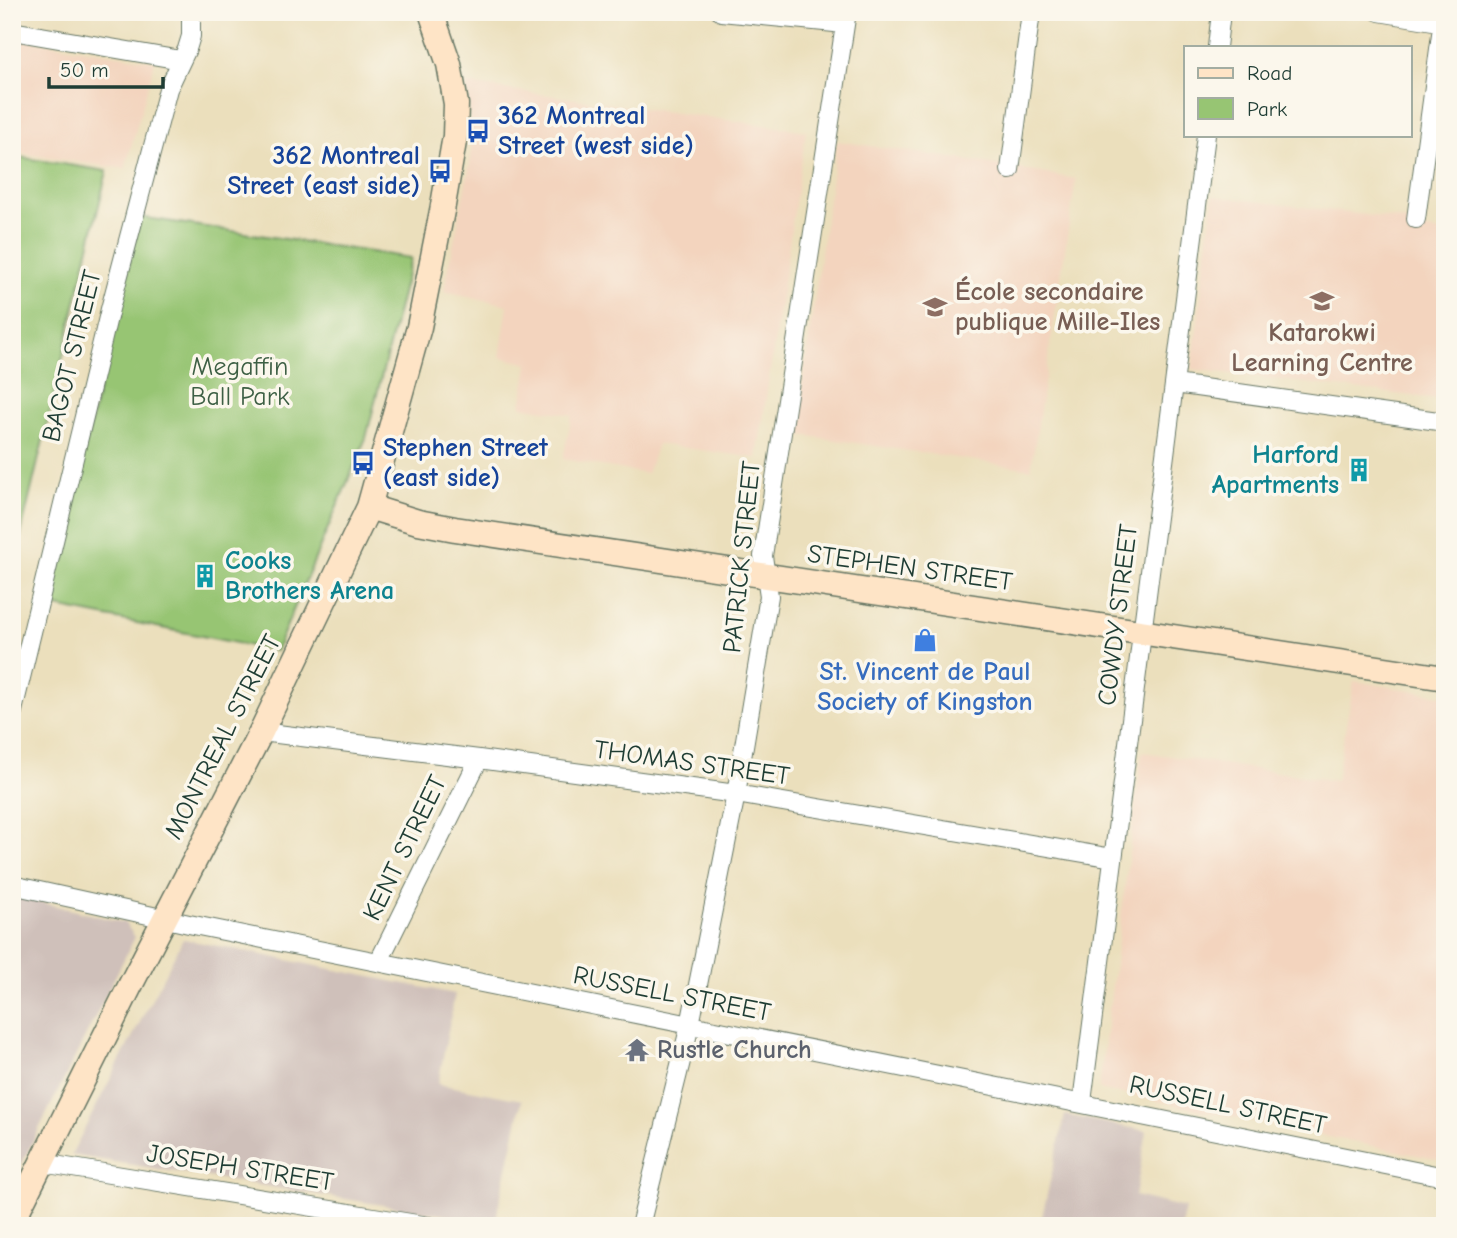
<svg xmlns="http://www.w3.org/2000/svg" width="1457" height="1238" viewBox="0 0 1457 1238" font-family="'Comic Neue',sans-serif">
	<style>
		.built { fill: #f3d4be }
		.industrial { fill: #cfc0ba }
		.green { fill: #97c573; stroke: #5b8154; stroke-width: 2 }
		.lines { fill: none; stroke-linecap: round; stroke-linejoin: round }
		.street-casing { stroke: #667664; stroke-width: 20 }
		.secondary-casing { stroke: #667664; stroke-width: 27 }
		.street { stroke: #fff; stroke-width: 18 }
		.secondary { stroke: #fee4c6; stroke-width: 24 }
		.labels { text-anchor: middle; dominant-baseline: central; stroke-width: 7; stroke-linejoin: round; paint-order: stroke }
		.transit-label { font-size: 26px; font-weight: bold; fill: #164399; stroke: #fbf7ec; text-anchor: start }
		.education-label { font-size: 26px; font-weight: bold; fill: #785e54; stroke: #fbf7ec; text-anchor: start }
		.street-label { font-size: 26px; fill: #1f3d34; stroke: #fbf7ec }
		.park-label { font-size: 26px; fill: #3d5f44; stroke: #fbf7ec }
		.culture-label { font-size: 26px; font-weight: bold; fill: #0d838f; stroke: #fbf7ec; text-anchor: end }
		.shop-label { font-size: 26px; font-weight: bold; fill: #366cbe; stroke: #fbf7ec }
		.worship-label { font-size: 26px; font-weight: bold; fill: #5b616d; stroke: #fbf7ec; text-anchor: start }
	</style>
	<rect width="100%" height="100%" fill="#fbf7ec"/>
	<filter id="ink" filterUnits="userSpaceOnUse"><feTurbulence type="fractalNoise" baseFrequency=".0143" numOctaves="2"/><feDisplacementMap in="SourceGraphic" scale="14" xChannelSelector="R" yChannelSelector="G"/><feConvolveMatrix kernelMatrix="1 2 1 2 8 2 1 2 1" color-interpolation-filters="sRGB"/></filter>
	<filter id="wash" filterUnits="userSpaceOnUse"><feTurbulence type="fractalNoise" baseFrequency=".00686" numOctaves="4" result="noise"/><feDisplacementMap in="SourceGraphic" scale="28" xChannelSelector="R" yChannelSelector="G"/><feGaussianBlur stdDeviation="1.57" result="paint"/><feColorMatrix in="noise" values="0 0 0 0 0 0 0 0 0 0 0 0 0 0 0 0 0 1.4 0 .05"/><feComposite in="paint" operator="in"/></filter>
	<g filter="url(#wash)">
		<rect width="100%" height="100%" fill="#ebdfbc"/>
		<!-- built -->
		<path class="built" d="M 12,38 L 155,61 L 125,169 L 12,152 Z
			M 467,84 L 806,131 L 757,458 L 657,444 L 647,474 L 563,459 L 572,415 L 521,406 L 528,364 L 500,357 L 508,305 L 444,291 L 471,158 L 471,139 Z
			M 837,141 L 992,164 L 1076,179 L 1031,469 L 795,434 Z
			M 1213,196 L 1398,219 L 1423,224 L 1424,229 L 1445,233 L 1445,400 L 1192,369 Z
			M 1354,681 L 1445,696 L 1445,1161 L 1099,1089 L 1142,752 L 1336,781 Z"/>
		<!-- industrial -->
		<path class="industrial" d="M 12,895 L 125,923 L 135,937 L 12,1183 Z
			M 183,939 L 455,994 L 438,1084 L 522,1100 L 495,1223 L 71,1155 Z
			M 1065,1115 L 1147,1131 L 1135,1196 L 1185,1208 L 1181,1226 L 1040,1226 Z"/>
		<!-- green -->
		<path class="green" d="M 12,156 L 107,171 L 12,571 Z
			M 140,217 L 411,258 L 366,438 L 276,651 L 47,605 Z"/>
	</g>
	<g filter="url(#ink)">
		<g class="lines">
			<!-- street casing -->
			<g class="street-casing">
				<path id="street" d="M 721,12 L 845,24
					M 1379,12 L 1445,23
					M 12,31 L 181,60
					M 1217,47 L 1221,12
					M 1010,170 L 1031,12
					M 1416,219 L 1444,12
					M 1175,384 L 1445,422
					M 12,715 L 110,309 L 168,89 L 187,49 L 191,36 L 191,12
					M 261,732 L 479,759 L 736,794 L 1113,858
					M 12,885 L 189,924 L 1445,1177
					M 379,961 L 479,759
					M 1082,1102 L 1206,135
					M 42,1163 L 429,1226
					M 640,1226 L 690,1025 L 736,794 L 769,596 L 763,556 L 847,12"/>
			</g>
			<!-- secondary casing -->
			<g class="secondary-casing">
				<path id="secondary" d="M 369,507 L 418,522 L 455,529 L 1445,678
					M 12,1222 L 130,986 L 261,732 L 369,507 L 419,327 L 442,211 L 455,136 L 456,104 L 449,64 L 431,12"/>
			</g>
			<!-- street -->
			<use href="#street" class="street"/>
			<!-- secondary -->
			<use href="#secondary" class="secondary"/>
		</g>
	</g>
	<!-- icons -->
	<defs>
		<g id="bus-bare" transform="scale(1.89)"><path d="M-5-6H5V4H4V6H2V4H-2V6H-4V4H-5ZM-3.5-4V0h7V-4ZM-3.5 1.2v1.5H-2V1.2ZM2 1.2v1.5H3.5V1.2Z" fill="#1a4fb4" stroke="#fbf7ec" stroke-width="2.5" paint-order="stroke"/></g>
		<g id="school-bare" transform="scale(1.89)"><path d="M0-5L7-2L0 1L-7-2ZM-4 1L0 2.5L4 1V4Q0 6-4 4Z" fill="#8d6e63" stroke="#fbf7ec" stroke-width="2.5" paint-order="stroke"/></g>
		<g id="building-bare" transform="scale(1.89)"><path d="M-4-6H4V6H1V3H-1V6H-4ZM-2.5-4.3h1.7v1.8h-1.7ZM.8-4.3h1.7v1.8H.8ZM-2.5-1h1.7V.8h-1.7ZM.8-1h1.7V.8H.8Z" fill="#0f9aa8" stroke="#fbf7ec" stroke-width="2.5" paint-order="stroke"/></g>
		<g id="shop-bare" transform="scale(1.89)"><path d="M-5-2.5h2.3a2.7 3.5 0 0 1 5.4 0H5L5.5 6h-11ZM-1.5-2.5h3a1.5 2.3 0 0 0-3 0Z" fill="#3f7fe0" stroke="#fbf7ec" stroke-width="2.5" paint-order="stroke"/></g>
		<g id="temple-bare" transform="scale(1.89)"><path d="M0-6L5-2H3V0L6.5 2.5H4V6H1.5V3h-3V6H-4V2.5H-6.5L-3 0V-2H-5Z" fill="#6b7280" stroke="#fbf7ec" stroke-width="2.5" paint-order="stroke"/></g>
	</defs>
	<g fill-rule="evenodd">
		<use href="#bus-bare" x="478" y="131"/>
		<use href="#bus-bare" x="440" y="171"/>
		<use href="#school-bare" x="1322" y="301"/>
		<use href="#school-bare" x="935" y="307"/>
		<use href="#bus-bare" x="363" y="463"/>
		<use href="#building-bare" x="1359" y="470"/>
		<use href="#building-bare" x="205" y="576"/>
		<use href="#shop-bare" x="925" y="640"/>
		<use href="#temple-bare" x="637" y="1050"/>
	</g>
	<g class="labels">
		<!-- transit labels -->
		<g class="transit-label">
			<text x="498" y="116">362 Montreal<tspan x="498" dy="30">Street (west side)</tspan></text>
			<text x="420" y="156" text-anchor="end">362 Montreal<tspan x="420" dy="30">Street (east side)</tspan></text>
			<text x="383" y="448">Stephen Street<tspan x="383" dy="30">(east side)</tspan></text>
		</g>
		<!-- education labels -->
		<g class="education-label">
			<text x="955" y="292">École secondaire<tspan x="955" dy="30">publique Mille-Iles</tspan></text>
			<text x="1322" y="333" text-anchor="middle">Katarokwi<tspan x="1322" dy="30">Learning Centre</tspan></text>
		</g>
		<!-- street labels -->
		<g class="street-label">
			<text transform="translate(72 356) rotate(-76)">BAGOT STREET</text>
			<text transform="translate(742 557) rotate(-84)">PATRICK STREET</text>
			<text transform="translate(910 568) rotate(8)">STEPHEN STREET</text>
			<text transform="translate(1118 615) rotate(-83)">COWDY STREET</text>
			<text transform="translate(223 737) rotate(-63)">MONTREAL STREET</text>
			<text transform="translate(692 763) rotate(8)">THOMAS STREET</text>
			<text transform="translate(405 848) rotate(-64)">KENT STREET</text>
			<text transform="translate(672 994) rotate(11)">RUSSELL STREET</text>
			<text transform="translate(1228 1105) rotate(12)">RUSSELL STREET</text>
			<text transform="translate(240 1168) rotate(9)">JOSEPH STREET</text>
		</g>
		<!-- park labels -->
		<g class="park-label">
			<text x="240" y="367">Megaffin<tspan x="240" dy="30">Ball Park</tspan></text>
		</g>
		<!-- culture labels -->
		<g class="culture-label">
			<text x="1339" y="455">Harford<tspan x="1339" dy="30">Apartments</tspan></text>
			<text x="225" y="561" text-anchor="start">Cooks<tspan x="225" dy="30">Brothers Arena</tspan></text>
		</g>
		<!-- shop labels -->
		<g class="shop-label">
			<text x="925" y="672">St. Vincent de Paul<tspan x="925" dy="30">Society of Kingston</tspan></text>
		</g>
		<!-- worship labels -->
		<g class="worship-label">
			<text x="657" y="1050">Rustle Church</text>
		</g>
	</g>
	<!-- margin -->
	<rect width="1457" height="1238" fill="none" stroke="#fbf7ec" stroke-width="42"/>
	<!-- legend -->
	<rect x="1184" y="46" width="228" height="91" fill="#fbf7ec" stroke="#a3ada2" stroke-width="2"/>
	<rect x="1198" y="68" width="35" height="10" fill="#fee4c6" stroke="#a3ada2" stroke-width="2"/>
	<text x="1247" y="80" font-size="21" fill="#1f3d34">Road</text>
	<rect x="1198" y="98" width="35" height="21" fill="#97c573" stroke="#a3ada2" stroke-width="2"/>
	<text x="1247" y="116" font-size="21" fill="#1f3d34">Park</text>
	<!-- scale -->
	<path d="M49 77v10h114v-10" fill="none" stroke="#1f3d34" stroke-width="3.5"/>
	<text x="60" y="77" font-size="21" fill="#1f3d34" stroke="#fbf7ec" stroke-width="5" paint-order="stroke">50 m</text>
</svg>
